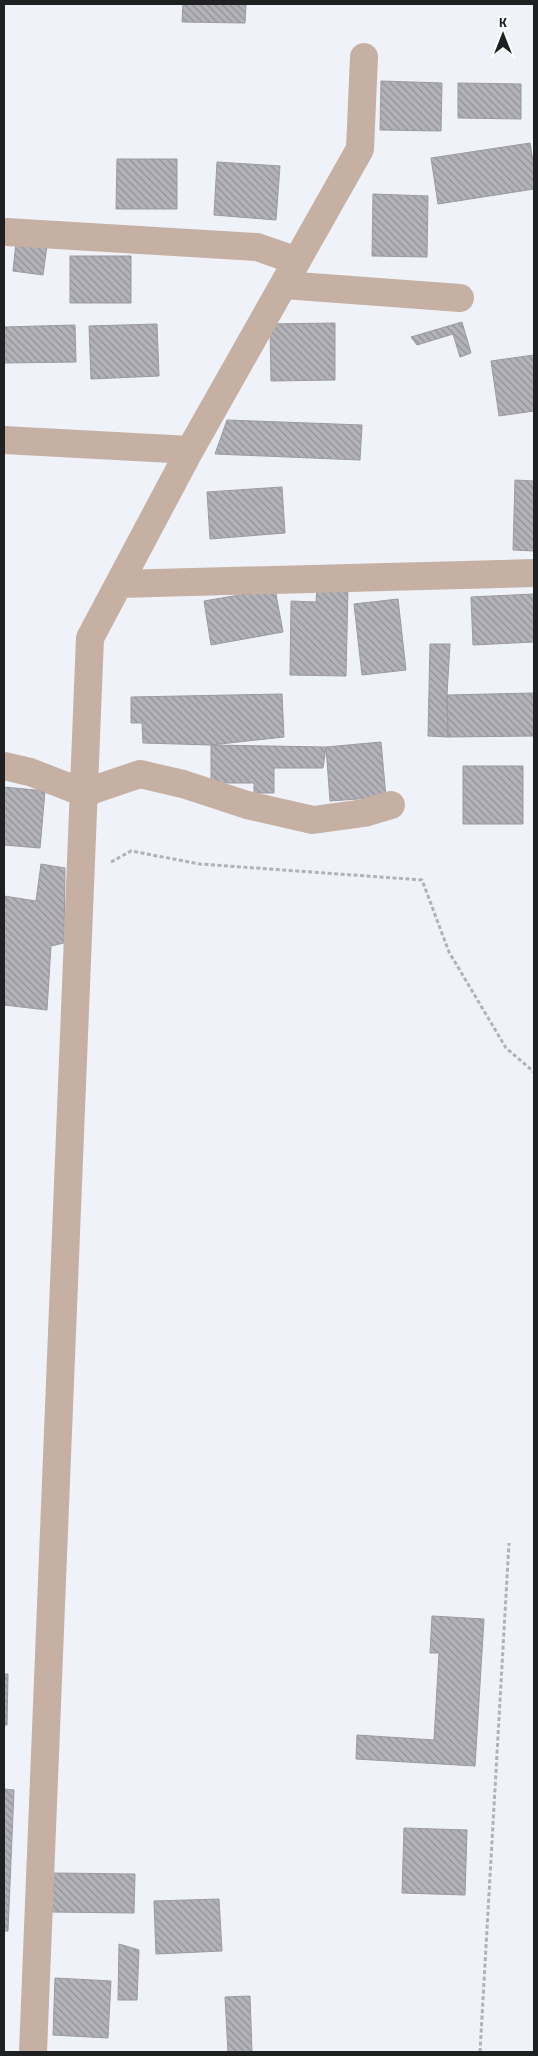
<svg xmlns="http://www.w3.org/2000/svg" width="538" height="2056" viewBox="0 0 538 2056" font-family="'Titillium Web',sans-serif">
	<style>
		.building { fill: url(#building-back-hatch); stroke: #9b9aa1 }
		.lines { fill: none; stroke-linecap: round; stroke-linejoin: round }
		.path { stroke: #b1b2b8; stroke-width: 3; stroke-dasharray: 4 2.5; stroke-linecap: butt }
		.street { stroke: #c5b0a3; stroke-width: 28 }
	</style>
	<defs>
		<pattern id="building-back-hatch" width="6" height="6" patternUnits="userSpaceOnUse" patternTransform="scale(1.25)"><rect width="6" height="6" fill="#b3b2b9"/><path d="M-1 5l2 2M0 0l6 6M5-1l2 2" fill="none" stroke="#919096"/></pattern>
	</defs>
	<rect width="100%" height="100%" fill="#f0f2f9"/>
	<!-- building -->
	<path class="building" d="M 183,4 L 246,4 L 245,23 L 182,22 Z
		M 381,81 L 442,83 L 441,131 L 380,130 Z
		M 458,83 L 521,84 L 521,119 L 458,118 Z
		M 530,143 L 534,168 L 534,189 L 438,204 L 431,158 Z
		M 117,159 L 177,159 L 177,209 L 116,209 Z
		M 217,162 L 280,166 L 276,220 L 214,215 Z
		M 373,194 L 428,196 L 427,257 L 372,256 Z
		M 16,242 L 47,246 L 43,275 L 13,271 Z
		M 70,256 L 131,256 L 131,303 L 70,303 Z
		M 462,322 L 471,353 L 460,357 L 453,334 L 417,345 L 411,337 Z
		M 335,323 L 335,380 L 271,381 L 270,324 Z
		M 157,324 L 159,376 L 91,379 L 89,326 Z
		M 75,325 L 76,362 L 4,363 L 4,327 Z
		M 534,355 L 534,411 L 499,416 L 491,361 Z
		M 227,420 L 362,425 L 360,460 L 215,454 Z
		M 515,480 L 534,481 L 534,551 L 513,550 Z
		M 282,487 L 285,533 L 210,539 L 207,492 Z
		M 317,586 L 348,587 L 346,676 L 290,675 L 291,601 L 316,602 Z
		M 275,589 L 283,632 L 211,645 L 204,601 Z
		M 534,594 L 534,642 L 473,645 L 471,597 Z
		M 398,599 L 406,670 L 362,675 L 354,604 Z
		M 430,644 L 450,644 L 447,695 L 448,737 L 428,736 Z
		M 534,693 L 534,736 L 448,737 L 447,695 Z
		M 282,694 L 284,737 L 211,745 L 143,743 L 142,723 L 131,723 L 131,697 Z
		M 381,742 L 386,797 L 330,801 L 326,747 Z
		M 211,745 L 326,747 L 323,768 L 274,768 L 274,793 L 254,793 L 254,783 L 211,783 Z
		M 463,766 L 523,766 L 523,824 L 463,824 Z
		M 4,787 L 45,791 L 40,848 L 4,845 Z
		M 41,864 L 65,868 L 64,943 L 51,946 L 47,1010 L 4,1005 L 4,896 L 36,901 Z
		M 432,1616 L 484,1619 L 475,1766 L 356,1759 L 357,1735 L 434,1740 L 439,1653 L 430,1653 Z
		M 4,1674 L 8,1674 L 7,1725 L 4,1725 Z
		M 4,1789 L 14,1790 L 8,1931 L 4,1931 Z
		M 404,1828 L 467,1830 L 465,1895 L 402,1893 Z
		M 53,1873 L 135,1874 L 134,1913 L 52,1912 Z
		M 219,1899 L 222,1951 L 156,1954 L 154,1901 Z
		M 119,1944 L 139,1950 L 137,2000 L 118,2000 Z
		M 55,1978 L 111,1981 L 108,2038 L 53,2035 Z
		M 250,1996 L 252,2052 L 228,2052 L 225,1997 Z"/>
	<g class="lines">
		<!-- path -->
		<path class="path" d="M 111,862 L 131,851 L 200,864 L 422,880 L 449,952 L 506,1048 L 534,1072
			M 480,2052 L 509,1543"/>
		<!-- street -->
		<path class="street" d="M 7,232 L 257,247 L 297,261
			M 284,285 L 460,298
			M 4,440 L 190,450
			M 119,584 L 534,573
			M 4,766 L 30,772 L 84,793 L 140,774 L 183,784 L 247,805 L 313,820 L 364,813 L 391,805
			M 33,2052 L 90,638 L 190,450 L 360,149 L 364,57"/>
	</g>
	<!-- border -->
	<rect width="538" height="2056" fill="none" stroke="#1f2022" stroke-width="10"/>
	<!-- north arrow -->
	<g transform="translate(503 35)" stroke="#ffffff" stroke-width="4" paint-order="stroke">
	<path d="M0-4L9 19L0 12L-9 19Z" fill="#1f2022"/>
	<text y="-8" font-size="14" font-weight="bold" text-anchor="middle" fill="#1f2022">K</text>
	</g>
</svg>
